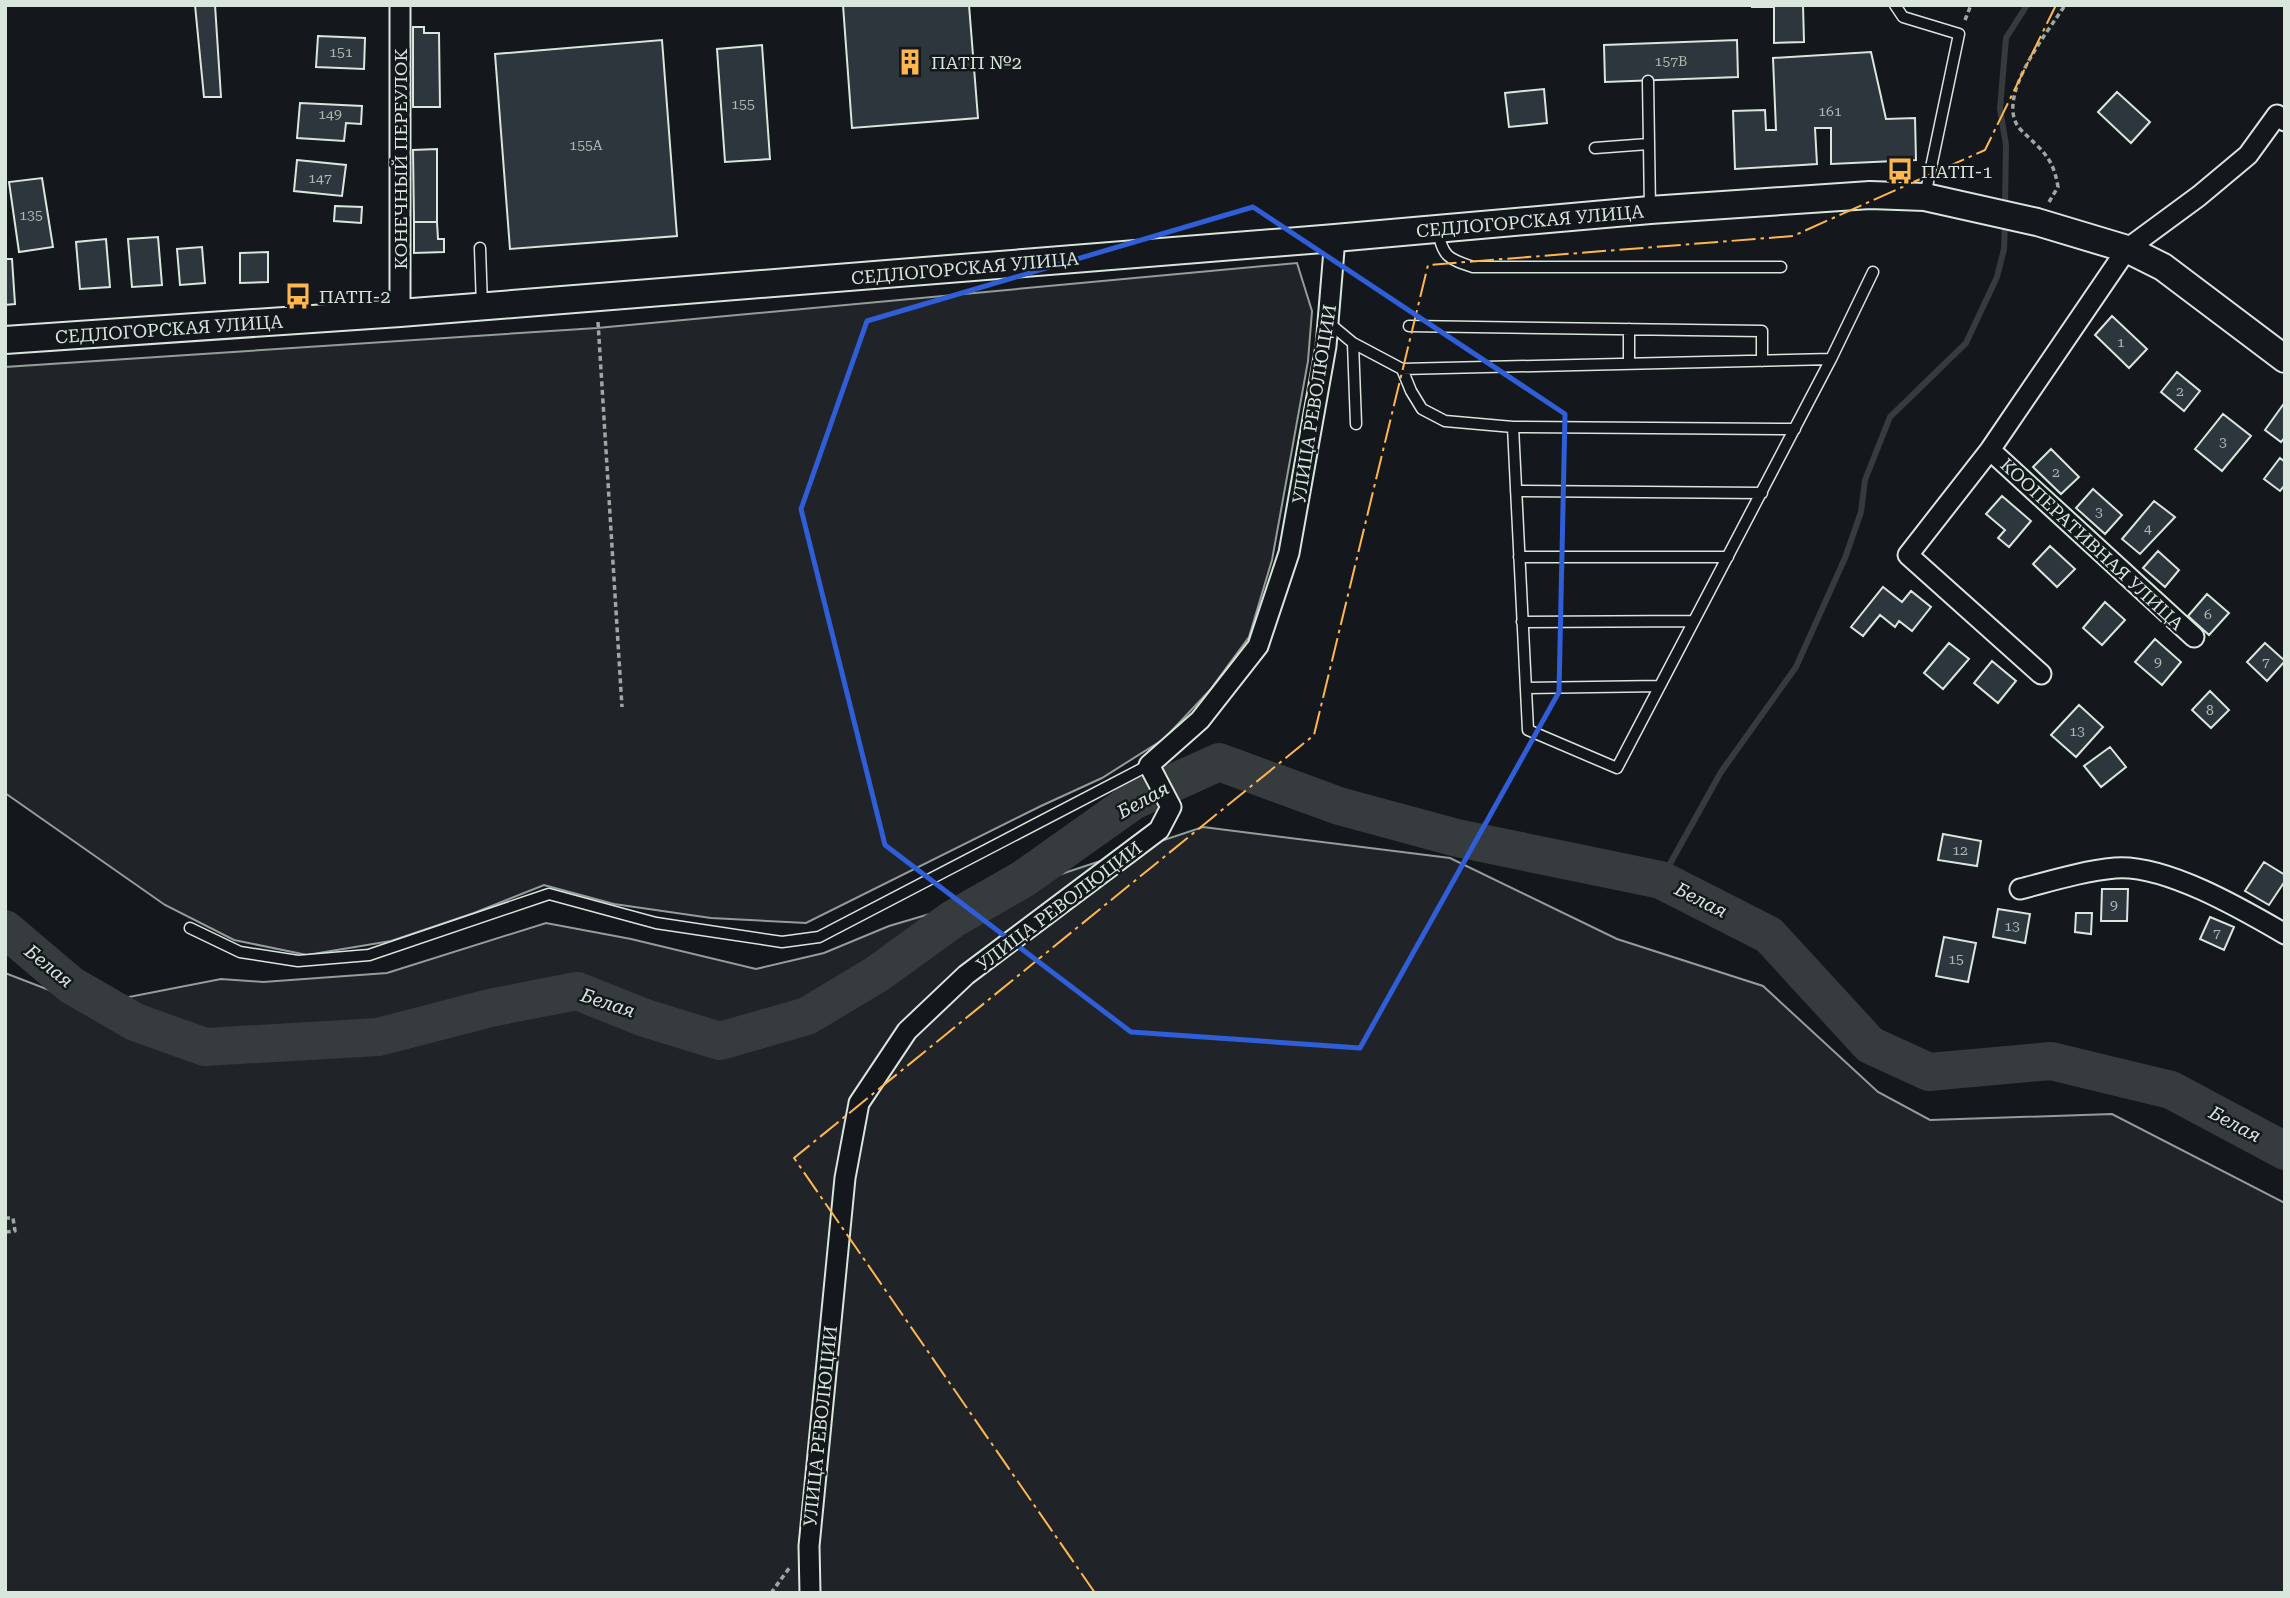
<svg xmlns="http://www.w3.org/2000/svg" width="2290" height="1598" viewBox="0 0 2290 1598" font-family="'Roboto Serif',serif">
	<style>
		.green { fill: #202428; stroke: #939e99; stroke-width: 2 }
		.lines { fill: none; stroke-linecap: round; stroke-linejoin: round }
		.stream { stroke: #363b3e; stroke-width: 6 }
		.river { stroke: #363b3e; stroke-width: 38 }
		.building { fill: #2c363c; stroke: #d8e6dc; stroke-width: 2 }
		.lane-casing { stroke: #d8e6dc; stroke-width: 13 }
		.street-casing { stroke: #d8e6dc; stroke-width: 23 }
		.secondary-casing { stroke: #d8e6dc; stroke-width: 30 }
		.path { stroke: #9da8a2; stroke-width: 3.5; stroke-dasharray: 5 3.5; stroke-linecap: butt }
		.lane { stroke: #14181c; stroke-width: 10 }
		.street { stroke: #14181c; stroke-width: 19 }
		.secondary { stroke: #14181c; stroke-width: 26 }
		.power { stroke: #ffb74d; stroke-width: 2; stroke-dasharray: 24 5 3.5 5; stroke-linecap: butt }
		.marked { fill: none; stroke: #305dd8; stroke-width: 5; stroke-linejoin: round }
		.labels { text-anchor: middle; dominant-baseline: central; stroke-width: 5; stroke-linejoin: round; paint-order: stroke }
		.number-label { font-size: 14px; fill: #adbab4 }
		.poi-label { font-size: 18px; fill: #d8e6dc; stroke: #14181c; text-anchor: start }
		.street-label { font-size: 18px; fill: #d8e6dc; stroke: #14181c }
		.water-label { font-size: 19px; font-style: italic; fill: #d8e6dc; stroke: #14181c }
	</style>
	<rect width="100%" height="100%" fill="#14181c"/>
	<!-- green -->
	<path class="green" d="M 1297,263 L 1312,311 L 1308,361 L 1272,560 L 1249,637 L 1210,690 L 1164,739 L 1102,778 L 1041,806 L 806,923 L 711,918 L 614,904 L 544,885 L 474,913 L 391,941 L 307,955 L 234,940 L 165,905 L 5,793 L 5,367 L 597,328 Z
		M 1203,827 L 1450,858 L 1617,939 L 1763,986 L 1878,1092 L 1930,1120 L 2112,1114 L 2285,1203 L 2285,1593 L 5,1593 L 5,973 L 88,1005 L 221,979 L 263,982 L 387,973 L 546,923 L 631,939 L 756,969 L 824,953 L 889,926 L 1028,885 Z"/>
	<g class="lines">
		<!-- stream -->
		<path class="stream" d="M 2005,207 L 2006,145 L 2000,109 L 2006,38 L 2027,5
			M 1661,880 L 1721,772 L 1796,667 L 1845,558 L 1861,512 L 1865,480 L 1890,417 L 1966,343 L 1997,277 L 2004,249 L 2005,221"/>
		<!-- river -->
		<path class="river" d="M 5,929 L 71,985 L 135,1022 L 205,1047 L 378,1037 L 490,1008 L 577,991 L 645,1018 L 720,1041 L 807,1016 L 877,974 L 953,919 L 1023,879 L 1133,801 L 1219,762 L 1339,806 L 1457,838 L 1661,880 L 1769,935 L 1870,1045 L 1929,1072 L 2051,1061 L 2171,1090 L 2285,1151"/>
	</g>
	<!-- building -->
	<path class="building" d="M 195,5 L 215,5 L 221,97 L 204,97 Z
		M 843,5 L 969,5 L 978,118 L 852,128 Z
		M 1752,5 L 1803,5 L 1804,42 L 1774,43 L 1774,7 L 1752,7 Z
		M 413,27 L 424,27 L 424,33 L 439,33 L 440,107 L 413,107 Z
		M 318,36 L 365,38 L 364,69 L 316,67 Z
		M 662,40 L 677,236 L 510,249 L 495,54 Z
		M 1737,40 L 1738,77 L 1605,82 L 1604,45 Z
		M 762,45 L 770,159 L 725,162 L 717,49 Z
		M 1871,52 L 1886,119 L 1915,118 L 1916,160 L 1831,164 L 1831,128 L 1815,128 L 1817,164 L 1735,169 L 1733,111 L 1765,110 L 1766,130 L 1776,130 L 1773,58 Z
		M 1544,89 L 1547,123 L 1509,127 L 1505,93 Z
		M 2117,92 L 2150,122 L 2131,143 L 2098,112 Z
		M 300,103 L 362,106 L 361,124 L 346,123 L 344,141 L 297,138 Z
		M 437,149 L 437,222 L 414,222 L 413,150 Z
		M 297,160 L 346,165 L 342,196 L 294,191 Z
		M 42,178 L 53,247 L 19,252 L 9,182 Z
		M 335,206 L 362,207 L 361,223 L 334,221 Z
		M 414,222 L 437,222 L 438,239 L 444,239 L 444,252 L 414,253 Z
		M 158,237 L 162,285 L 132,287 L 128,239 Z
		M 106,239 L 110,287 L 80,289 L 76,242 Z
		M 202,247 L 205,283 L 180,285 L 177,249 Z
		M 268,252 L 268,282 L 240,283 L 240,253 Z
		M 5,259 L 12,259 L 15,304 L 5,305 Z
		M 2112,316 L 2147,349 L 2129,368 L 2095,335 Z
		M 2177,372 L 2200,391 L 2184,411 L 2161,392 Z
		M 2285,402 L 2285,437 L 2281,442 L 2265,430 Z
		M 2223,414 L 2251,436 L 2222,471 L 2195,449 Z
		M 2051,449 L 2079,477 L 2061,494 L 2033,467 Z
		M 2280,458 L 2285,462 L 2285,485 L 2280,491 L 2264,479 Z
		M 2093,489 L 2122,515 L 2105,534 L 2076,508 Z
		M 2002,496 L 2031,521 L 2009,547 L 1998,538 L 2005,530 L 1986,514 Z
		M 2154,501 L 2175,517 L 2140,554 L 2122,539 Z
		M 2050,546 L 2075,569 L 2057,587 L 2033,564 Z
		M 2158,551 L 2179,570 L 2165,587 L 2143,568 Z
		M 1883,587 L 1902,602 L 1911,591 L 1931,607 L 1912,631 L 1899,621 L 1895,627 L 1880,615 L 1863,636 L 1851,627 Z
		M 2207,594 L 2229,613 L 2209,635 L 2188,616 Z
		M 2105,602 L 2125,620 L 2102,645 L 2083,628 Z
		M 2155,639 L 2181,662 L 2162,685 L 2135,662 Z
		M 1949,643 L 1969,659 L 1943,689 L 1924,673 Z
		M 2265,643 L 2285,661 L 2267,681 L 2247,662 Z
		M 1992,661 L 2016,681 L 1998,703 L 1974,683 Z
		M 2210,691 L 2229,710 L 2211,728 L 2192,710 Z
		M 2079,705 L 2103,727 L 2076,757 L 2051,735 Z
		M 2110,747 L 2126,767 L 2101,787 L 2084,766 Z
		M 1943,834 L 1981,841 L 1977,866 L 1938,860 Z
		M 2264,862 L 2285,875 L 2285,881 L 2269,905 L 2245,891 Z
		M 2102,889 L 2128,889 L 2127,921 L 2101,921 Z
		M 1998,909 L 2030,914 L 2025,943 L 1993,937 Z
		M 2076,913 L 2092,913 L 2091,934 L 2075,932 Z
		M 2210,917 L 2234,927 L 2224,950 L 2200,939 Z
		M 1944,937 L 1976,943 L 1968,982 L 1936,976 Z"/>
	<g class="lines">
		<!-- lane casing -->
		<g class="lane-casing">
			<path id="lane" d="M 1895,5 L 1903,17 L 1959,34 L 1925,196
				M 1648,81 L 1650,209
				M 1595,148 L 1648,144
				M 1438,230 C 1442,256 1448,259 1473,267 L 1781,267
				M 480,248 L 482,306
				M 1329,323 L 1353,343 L 1402,369 L 1831,359
				M 1409,326 L 1762,331 L 1762,361
				M 1629,329 L 1629,364
				M 1353,343 L 1356,424
				M 1402,369 L 1411,391 L 1422,409 L 1445,421 L 1513,427 L 1795,429
				M 1513,427 L 1528,730 L 1617,768 L 1831,359 L 1873,272
				M 1516,491 L 1762,493
				M 1519,557 L 1728,557
				M 1522,622 L 1694,621
				M 1526,688 L 1660,686
				M 190,928 L 240,952 L 298,961 L 369,955 L 549,894 L 656,923 L 782,942 L 819,937 L 1149,765"/>
		</g>
		<!-- street casing -->
		<g class="street-casing">
			<path id="street" d="M 400,313 L 400,5
				M 1990,450 L 2194,637
				M 2041,674 L 1908,555 L 1990,450 L 2127,249 L 2199,196 L 2248,155 L 2277,115 L 2285,121
				M 2020,889 C 2051,881 2083,871 2115,868 C 2165,864 2242,909 2285,934
				M 810,1593 L 809,1546 L 845,1178 L 859,1103 L 907,1031 L 966,975 L 1159,830 L 1171,807 L 1149,765 L 1200,720 L 1258,646 L 1289,553 L 1326,346 L 1335,238"/>
		</g>
		<!-- secondary casing -->
		<g class="secondary-casing">
			<path id="secondary" d="M 5,340 L 400,313 L 1335,238 L 1650,210 L 1870,195 L 1925,197 L 2037,222 L 2127,249 L 2163,267 L 2285,359"/>
		</g>
		<!-- path -->
		<path class="path" d="M 1965,20 L 1971,5
			M 2049,202 L 2058,187 C 2053,156 2041,150 2021,130 C 1992,100 2048,32 2065,5
			M 598,322 L 622,707
			M 5,1218 L 13,1218 L 15,1231 L 5,1232
			M 771,1593 L 790,1567"/>
		<!-- lane -->
		<use href="#lane" class="lane"/>
		<!-- street -->
		<use href="#street" class="street"/>
		<!-- secondary -->
		<use href="#secondary" class="secondary"/>
		<!-- power -->
		<path class="power" d="M 1095,1593 L 794,1158 L 1314,735 L 1428,265 L 1793,236 L 1985,150 L 2056,5"/>
	</g>
	<!-- marked area -->
	<path class="marked" d="M 1253,207 L 1565,414 L 1559,692 L 1360,1048 L 1131,1032 L 885,845 L 801,509 L 867,321 Z"/>
	<!-- icons -->
	<defs>
		<g id="building-bare" transform="scale(2.1)"><path d="M-4-6H4V6H1V3H-1V6H-4ZM-2.5-4.3h1.7v1.8h-1.7ZM.8-4.3h1.7v1.8H.8ZM-2.5-1h1.7V.8h-1.7ZM.8-1h1.7V.8H.8Z" fill="#ffb74d" stroke="#14181c" stroke-width="2.5" paint-order="stroke"/></g>
		<g id="bus-bare" transform="scale(2.1)"><path d="M-5-6H5V4H4V6H2V4H-2V6H-4V4H-5ZM-3.5-4V0h7V-4ZM-3.5 1.2v1.5H-2V1.2ZM2 1.2v1.5H3.5V1.2Z" fill="#ffb74d" stroke="#14181c" stroke-width="2.5" paint-order="stroke"/></g>
	</defs>
	<g fill-rule="evenodd">
		<use href="#building-bare" x="910" y="62"/>
		<use href="#bus-bare" x="1900" y="171"/>
		<use href="#bus-bare" x="298" y="296"/>
	</g>
	<g class="labels">
		<!-- number labels -->
		<g class="number-label">
			<text x="341" y="52">151</text>
			<text x="1671" y="61">157В</text>
			<text x="743" y="104">155</text>
			<text x="1830" y="111">161</text>
			<text x="330" y="114">149</text>
			<text x="586" y="145">155А</text>
			<text x="320" y="178">147</text>
			<text x="31" y="215">135</text>
			<text x="2121" y="342">1</text>
			<text x="2180" y="391">2</text>
			<text x="2223" y="442">3</text>
			<text x="2056" y="472">2</text>
			<text x="2099" y="512">3</text>
			<text x="2148" y="528">4</text>
			<text x="2208" y="614">6</text>
			<text x="2158" y="662">9</text>
			<text x="2266" y="662">7</text>
			<text x="2210" y="710">8</text>
			<text x="2077" y="731">13</text>
			<text x="1960" y="850">12</text>
			<text x="2114" y="905">9</text>
			<text x="2012" y="926">13</text>
			<text x="2217" y="933">7</text>
			<text x="1956" y="959">15</text>
		</g>
		<!-- poi labels -->
		<g class="poi-label">
			<text x="931" y="62">ПАТП №2</text>
			<text x="1921" y="171">ПАТП-1</text>
			<text x="319" y="296">ПАТП-2</text>
		</g>
		<!-- street labels -->
		<g class="street-label">
			<text transform="translate(400 159) rotate(-90)">КОНЕЧНЫЙ ПЕРЕУЛОК</text>
			<text transform="translate(1530 221) rotate(-5)">СЕДЛОГОРСКАЯ УЛИЦА</text>
			<text transform="translate(965 268) rotate(-5)">СЕДЛОГОРСКАЯ УЛИЦА</text>
			<text transform="translate(169 329) rotate(-4)">СЕДЛОГОРСКАЯ УЛИЦА</text>
			<text transform="translate(1314 404) rotate(-81)">УЛИЦА РЕВОЛЮЦИИ</text>
			<text transform="translate(2092 544) rotate(43)">КООПЕРАТИВНАЯ УЛИЦА</text>
			<text transform="translate(1059 906) rotate(-37)">УЛИЦА РЕВОЛЮЦИИ</text>
			<text transform="translate(820 1426) rotate(-84)">УЛИЦА РЕВОЛЮЦИИ</text>
		</g>
		<!-- water labels -->
		<g class="water-label">
			<text transform="translate(1143 800) rotate(-29)">Белая</text>
			<text transform="translate(1701 900) rotate(27)">Белая</text>
			<text transform="translate(49 966) rotate(39)">Белая</text>
			<text transform="translate(608 1003) rotate(18)">Белая</text>
			<text transform="translate(2235 1124) rotate(28)">Белая</text>
		</g>
	</g>
	<!-- border -->
	<rect width="2290" height="1598" fill="none" stroke="#d8e6dc" stroke-width="14"/>
</svg>
